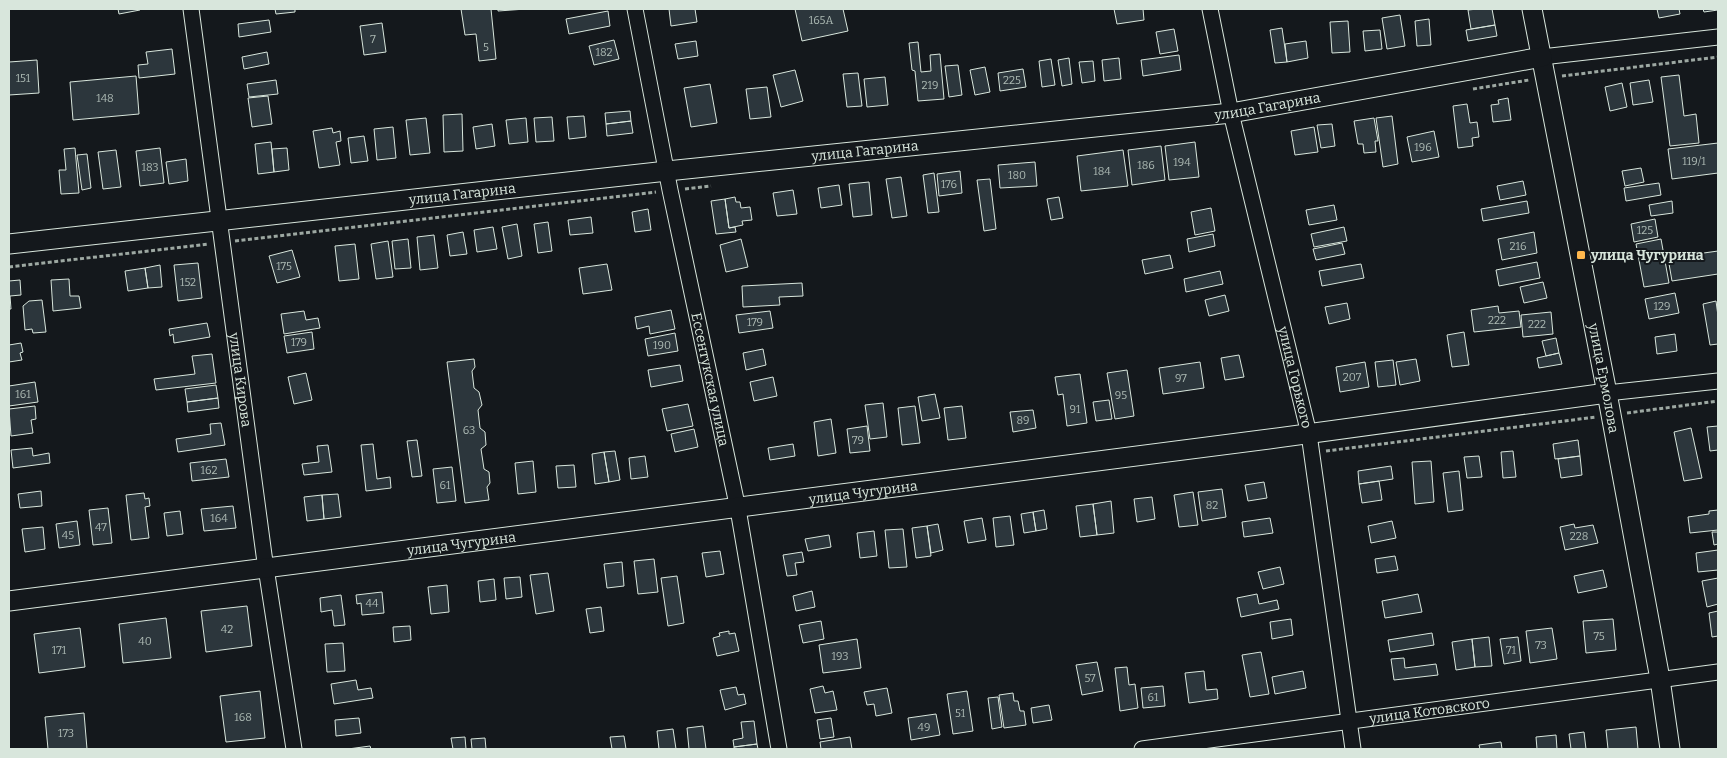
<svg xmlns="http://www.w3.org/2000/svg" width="1727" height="758" viewBox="0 0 1727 758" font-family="Bitter,serif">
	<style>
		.building { fill: #2c363c; stroke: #d8e6dc }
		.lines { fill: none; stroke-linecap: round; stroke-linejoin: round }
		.minor-casing { stroke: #d8e6dc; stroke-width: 17 }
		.tertiary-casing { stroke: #d8e6dc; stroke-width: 21 }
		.path { stroke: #9da8a2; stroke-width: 3; stroke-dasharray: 4 2.5; stroke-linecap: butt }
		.minor { stroke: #14181c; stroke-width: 15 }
		.tertiary { stroke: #14181c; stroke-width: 19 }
		.poi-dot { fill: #ffb74d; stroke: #14181c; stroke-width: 2 }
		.labels { text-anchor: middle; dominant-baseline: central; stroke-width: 4; stroke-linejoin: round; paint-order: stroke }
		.number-label { font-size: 11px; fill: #adbab4 }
		.street-label { font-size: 14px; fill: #d8e6dc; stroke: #14181c }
		.poi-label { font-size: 14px; font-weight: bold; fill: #d8e6dc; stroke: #14181c; text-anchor: start }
	</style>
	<rect width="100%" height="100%" fill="#14181c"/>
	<!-- building -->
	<path class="building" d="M 118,9 L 140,9 L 140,10 L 119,14 Z
		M 275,9 L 295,9 L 295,12 L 276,14 Z
		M 461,9 L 491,9 L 496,59 L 479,61 L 476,34 L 465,35 Z
		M 498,9 L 526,9 L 498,11 Z
		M 669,9 L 695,9 L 697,22 L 671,26 Z
		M 795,9 L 843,9 L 848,31 L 802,41 Z
		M 1114,9 L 1143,9 L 1144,20 L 1117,24 Z
		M 1478,9 L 1492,9 L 1495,25 L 1471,29 L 1468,10 Z
		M 1657,9 L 1679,9 L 1680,14 L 1659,18 Z
		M 1703,9 L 1718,9 L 1718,10 L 1704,12 Z
		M 608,11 L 610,26 L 569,34 L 566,19 Z
		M 1400,15 L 1405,46 L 1387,49 L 1382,18 Z
		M 1429,19 L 1431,45 L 1417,46 L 1415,21 Z
		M 269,20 L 271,32 L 239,37 L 238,24 Z
		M 1348,21 L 1350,52 L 1332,53 L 1330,22 Z
		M 382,23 L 386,52 L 364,55 L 360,26 Z
		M 1495,25 L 1497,36 L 1468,41 L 1466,30 Z
		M 1282,28 L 1287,62 L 1275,63 L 1270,30 Z
		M 1174,29 L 1178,51 L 1160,54 L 1156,32 Z
		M 1380,30 L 1382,49 L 1365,51 L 1363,31 Z
		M 614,40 L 619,59 L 594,65 L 589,46 Z
		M 696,41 L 698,56 L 678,59 L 675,44 Z
		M 1306,41 L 1308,58 L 1287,62 L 1285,44 Z
		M 918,42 L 921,72 L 931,71 L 930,55 L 940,54 L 944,99 L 918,101 L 915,71 L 912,70 L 909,43 Z
		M 172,49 L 175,74 L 139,78 L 138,65 L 148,64 L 146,52 Z
		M 267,52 L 269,64 L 244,69 L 242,57 Z
		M 1179,55 L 1181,70 L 1143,76 L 1141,60 Z
		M 1069,58 L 1072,84 L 1062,86 L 1058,60 Z
		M 1119,58 L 1121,79 L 1104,81 L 1102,60 Z
		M 1051,59 L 1055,85 L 1042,87 L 1039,61 Z
		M 37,60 L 39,93 L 9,95 L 9,62 Z
		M 1093,61 L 1095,81 L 1082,83 L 1079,62 Z
		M 958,65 L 962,95 L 949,97 L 945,66 Z
		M 985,67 L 990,92 L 975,95 L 970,70 Z
		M 1023,69 L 1026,87 L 1000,91 L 998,73 Z
		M 795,70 L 803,101 L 781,107 L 773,75 Z
		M 858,73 L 862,106 L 847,107 L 843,74 Z
		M 1679,75 L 1684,116 L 1696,114 L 1699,143 L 1670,146 L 1661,77 Z
		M 136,76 L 139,114 L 73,120 L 70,82 Z
		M 885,77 L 888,105 L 867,107 L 864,79 Z
		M 276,80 L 278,94 L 249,97 L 247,84 Z
		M 1649,80 L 1653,102 L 1633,105 L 1630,83 Z
		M 1622,83 L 1627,107 L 1610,111 L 1605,87 Z
		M 710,84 L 717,123 L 691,127 L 684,88 Z
		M 767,87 L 771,117 L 750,119 L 746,89 Z
		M 268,96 L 272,124 L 252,127 L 248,98 Z
		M 1508,98 L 1511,120 L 1493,122 L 1491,105 L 1499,104 L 1498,100 Z
		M 1467,104 L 1470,123 L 1477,122 L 1479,137 L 1472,138 L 1473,146 L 1458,148 L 1453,106 Z
		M 630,111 L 631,121 L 606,124 L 605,113 Z
		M 462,114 L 463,151 L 444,152 L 443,115 Z
		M 584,116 L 586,137 L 569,139 L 567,117 Z
		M 1392,116 L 1398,164 L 1383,167 L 1376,118 Z
		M 552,117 L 554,141 L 536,142 L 534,118 Z
		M 426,118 L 430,153 L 410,155 L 406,120 Z
		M 526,118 L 528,142 L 509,144 L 506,120 Z
		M 1374,118 L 1378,141 L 1375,141 L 1376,152 L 1364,153 L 1363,144 L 1358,144 L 1354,121 Z
		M 631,121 L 633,133 L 607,136 L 606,124 Z
		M 492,124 L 495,146 L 476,149 L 473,127 Z
		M 1332,124 L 1335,146 L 1321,148 L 1317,125 Z
		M 393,127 L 396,158 L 377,160 L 374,129 Z
		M 1314,127 L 1318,152 L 1295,155 L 1291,131 Z
		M 332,128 L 333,133 L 340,131 L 341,141 L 336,142 L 340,165 L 319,168 L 313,131 Z
		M 1434,131 L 1439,157 L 1412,162 L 1407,137 Z
		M 364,136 L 368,161 L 351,163 L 348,138 Z
		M 271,142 L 274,172 L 258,174 L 255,144 Z
		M 1195,142 L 1199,177 L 1169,180 L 1165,146 Z
		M 1718,143 L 1718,173 L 1672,179 L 1668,149 Z
		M 1161,146 L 1165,180 L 1132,185 L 1128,150 Z
		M 75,148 L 79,193 L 61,194 L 59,170 L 66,170 L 64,149 Z
		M 160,148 L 164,183 L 140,186 L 136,151 Z
		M 287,148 L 289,170 L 274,172 L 272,149 Z
		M 116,150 L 121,187 L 103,189 L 98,152 Z
		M 1123,150 L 1128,186 L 1081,191 L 1077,156 Z
		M 87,154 L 91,188 L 82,190 L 77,155 Z
		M 186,159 L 188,181 L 169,184 L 166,162 Z
		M 1035,162 L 1037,186 L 1000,188 L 998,165 Z
		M 1641,168 L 1644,182 L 1625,186 L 1622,171 Z
		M 960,171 L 962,193 L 939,196 L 937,174 Z
		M 934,173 L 939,212 L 928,213 L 923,175 Z
		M 901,177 L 907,216 L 892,218 L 886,179 Z
		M 990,179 L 996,229 L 984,231 L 977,180 Z
		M 1523,181 L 1526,195 L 1500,200 L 1497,186 Z
		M 869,182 L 872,215 L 853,217 L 849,184 Z
		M 1659,183 L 1661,195 L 1626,201 L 1624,188 Z
		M 839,185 L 842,205 L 821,208 L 818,188 Z
		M 793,190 L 797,214 L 777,216 L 773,193 Z
		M 735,197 L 736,202 L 740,202 L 741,208 L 750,207 L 752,220 L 742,221 L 743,225 L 729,228 L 725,199 Z
		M 1059,197 L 1063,218 L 1051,220 L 1047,199 Z
		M 725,199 L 729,228 L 735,227 L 736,232 L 716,234 L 711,201 Z
		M 1527,201 L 1529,213 L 1483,221 L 1481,209 Z
		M 1672,201 L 1673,213 L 1651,216 L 1649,205 Z
		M 1334,205 L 1337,220 L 1309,225 L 1306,210 Z
		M 1211,208 L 1215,231 L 1195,235 L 1191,212 Z
		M 648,209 L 651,230 L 635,232 L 632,212 Z
		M 591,217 L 593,233 L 570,235 L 568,220 Z
		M 1655,219 L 1658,237 L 1634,242 L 1631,224 Z
		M 548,222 L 552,251 L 538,253 L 534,224 Z
		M 517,224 L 522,256 L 508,259 L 502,227 Z
		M 493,227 L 497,249 L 477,252 L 474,230 Z
		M 1344,227 L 1347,241 L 1314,247 L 1311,234 Z
		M 463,232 L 467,254 L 450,256 L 447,235 Z
		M 1534,232 L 1537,253 L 1502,260 L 1498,239 Z
		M 1213,234 L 1215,246 L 1189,252 L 1187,239 Z
		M 434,235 L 438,268 L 420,270 L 417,237 Z
		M 408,239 L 411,268 L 395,269 L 392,241 Z
		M 741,239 L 748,267 L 726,272 L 720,245 Z
		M 1661,239 L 1669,283 L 1644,287 L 1636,244 Z
		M 388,241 L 393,277 L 376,279 L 371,244 Z
		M 1342,243 L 1345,254 L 1316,260 L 1313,249 Z
		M 355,244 L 359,279 L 339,281 L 335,246 Z
		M 292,250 L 300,277 L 277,283 L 269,256 Z
		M 1718,251 L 1718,274 L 1672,281 L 1668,258 Z
		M 1170,255 L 1173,268 L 1145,274 L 1142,260 Z
		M 1537,262 L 1540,278 L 1499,286 L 1496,270 Z
		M 198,263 L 202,298 L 178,301 L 174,265 Z
		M 607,264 L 612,290 L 583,294 L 579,268 Z
		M 1361,264 L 1364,278 L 1322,286 L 1319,271 Z
		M 160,265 L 162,287 L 148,288 L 145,268 Z
		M 145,268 L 148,288 L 128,291 L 125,271 Z
		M 1220,271 L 1223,284 L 1186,292 L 1184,279 Z
		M 69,279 L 70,296 L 79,296 L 81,308 L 53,311 L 51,280 Z
		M 20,280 L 21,295 L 10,296 L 11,309 L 9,309 L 9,281 Z
		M 1543,282 L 1547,298 L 1524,303 L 1520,287 Z
		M 802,283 L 803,296 L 779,297 L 780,305 L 743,307 L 742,286 Z
		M 1675,293 L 1679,313 L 1649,319 L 1645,299 Z
		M 1225,295 L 1229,311 L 1209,316 L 1205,300 Z
		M 42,300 L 46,332 L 33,333 L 32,329 L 25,330 L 23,306 L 29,301 Z
		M 1716,301 L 1718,316 L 1718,344 L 1710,345 L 1703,304 Z
		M 1347,303 L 1350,319 L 1329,324 L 1325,307 Z
		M 1498,306 L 1499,313 L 1519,311 L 1521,327 L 1474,332 L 1471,310 Z
		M 671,310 L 675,329 L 650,334 L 649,326 L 637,329 L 635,317 Z
		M 304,311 L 306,320 L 318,318 L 320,328 L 284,334 L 281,314 Z
		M 770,311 L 773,328 L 739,333 L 736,315 Z
		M 1551,312 L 1553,334 L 1523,337 L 1521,315 Z
		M 207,323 L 210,337 L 174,343 L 173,334 L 170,336 L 169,329 Z
		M 312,332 L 314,349 L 287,353 L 284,336 Z
		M 1464,332 L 1469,365 L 1452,367 L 1447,335 Z
		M 675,333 L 678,351 L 648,356 L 645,339 Z
		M 1675,334 L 1677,351 L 1657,354 L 1655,337 Z
		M 1556,338 L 1559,353 L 1546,356 L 1542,341 Z
		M 21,343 L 23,352 L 20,353 L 22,360 L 9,362 L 9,345 Z
		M 763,349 L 766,365 L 746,370 L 743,353 Z
		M 1559,353 L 1562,364 L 1539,368 L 1537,358 Z
		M 212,354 L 216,383 L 156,390 L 154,379 L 195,374 L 192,356 Z
		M 1239,355 L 1244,377 L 1225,380 L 1221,358 Z
		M 474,359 L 475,367 L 472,371 L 474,388 L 479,392 L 482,405 L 478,410 L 480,428 L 485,432 L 486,445 L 481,449 L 484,469 L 489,472 L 490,483 L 487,487 L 489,500 L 465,503 L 447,362 Z
		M 1416,359 L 1420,381 L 1400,385 L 1396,362 Z
		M 1393,360 L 1396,385 L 1378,387 L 1375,362 Z
		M 1200,362 L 1204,388 L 1163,394 L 1159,368 Z
		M 1365,362 L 1369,387 L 1340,392 L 1336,367 Z
		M 680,365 L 683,381 L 651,387 L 648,370 Z
		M 1127,370 L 1134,416 L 1115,419 L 1107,373 Z
		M 306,373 L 312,400 L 294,404 L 288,377 Z
		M 1080,374 L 1087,423 L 1067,426 L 1063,394 L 1058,395 L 1055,377 Z
		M 773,377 L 777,396 L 754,401 L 750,382 Z
		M 35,382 L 38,402 L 9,406 L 9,386 Z
		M 216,385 L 218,398 L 187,402 L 185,389 Z
		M 935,394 L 940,418 L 922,421 L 918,397 Z
		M 218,398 L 219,408 L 188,412 L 187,402 Z
		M 1109,400 L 1112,419 L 1096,421 L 1093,402 Z
		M 883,403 L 887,437 L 870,439 L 865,405 Z
		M 688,404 L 693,426 L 667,431 L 662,409 Z
		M 35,406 L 36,419 L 31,420 L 33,433 L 11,436 L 9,409 Z
		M 915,406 L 920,443 L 902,445 L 898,408 Z
		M 962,406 L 966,438 L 948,440 L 944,408 Z
		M 1033,410 L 1036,428 L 1013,432 L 1010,412 Z
		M 831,419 L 836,453 L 818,456 L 814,422 Z
		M 221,423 L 225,445 L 178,452 L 176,439 L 211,434 L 210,424 Z
		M 867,426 L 870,451 L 850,453 L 847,429 Z
		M 1718,426 L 1718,450 L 1710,451 L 1707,427 Z
		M 1691,428 L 1702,478 L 1684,481 L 1674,432 Z
		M 694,429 L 698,447 L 675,452 L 671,434 Z
		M 417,440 L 422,476 L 412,477 L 407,441 Z
		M 1578,440 L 1580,456 L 1555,459 L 1553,444 Z
		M 373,444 L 377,479 L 390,477 L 391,488 L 366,491 L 361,445 Z
		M 793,444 L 795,456 L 770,460 L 768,448 Z
		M 328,445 L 332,472 L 304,475 L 302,464 L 319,462 L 317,446 Z
		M 32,448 L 33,456 L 49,453 L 50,463 L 13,468 L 11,450 Z
		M 615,451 L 620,480 L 609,482 L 604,452 Z
		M 1513,451 L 1516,477 L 1503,478 L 1501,452 Z
		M 604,452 L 609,482 L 595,484 L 592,454 Z
		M 645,456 L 648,477 L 631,479 L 629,458 Z
		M 1479,456 L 1482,477 L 1467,478 L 1464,457 Z
		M 1580,456 L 1582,475 L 1561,478 L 1558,459 Z
		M 226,459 L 229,477 L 192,481 L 190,463 Z
		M 533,461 L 536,492 L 518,494 L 515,463 Z
		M 1431,461 L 1434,502 L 1415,504 L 1412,462 Z
		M 574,465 L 576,487 L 558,488 L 556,466 Z
		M 1391,466 L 1393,479 L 1359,484 L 1358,471 Z
		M 452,467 L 456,501 L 437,503 L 433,469 Z
		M 1459,471 L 1463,510 L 1448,512 L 1443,473 Z
		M 1379,481 L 1382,500 L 1362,503 L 1359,484 Z
		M 1264,482 L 1267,498 L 1248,501 L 1245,485 Z
		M 1222,489 L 1226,517 L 1202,521 L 1198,492 Z
		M 41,491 L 42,506 L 20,508 L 18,494 Z
		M 1193,492 L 1198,525 L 1179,527 L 1174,495 Z
		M 144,493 L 145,499 L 149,498 L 150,506 L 145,507 L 149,538 L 131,540 L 126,495 Z
		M 338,494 L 341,517 L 324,519 L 322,495 Z
		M 322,495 L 324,519 L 307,521 L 304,497 Z
		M 1152,497 L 1155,519 L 1137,522 L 1134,499 Z
		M 1111,501 L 1114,533 L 1097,535 L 1093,504 Z
		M 1093,504 L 1097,535 L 1080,537 L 1076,506 Z
		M 233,506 L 236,528 L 204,531 L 201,509 Z
		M 108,508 L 112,543 L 93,545 L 89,510 Z
		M 1044,510 L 1047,529 L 1036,531 L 1033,512 Z
		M 1718,510 L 1718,530 L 1690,533 L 1688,517 L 1709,514 L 1709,511 Z
		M 180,511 L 183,534 L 167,536 L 164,513 Z
		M 1033,512 L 1036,531 L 1024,533 L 1021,514 Z
		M 1010,516 L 1014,545 L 996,547 L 993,518 Z
		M 982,518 L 986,540 L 968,543 L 964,521 Z
		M 1270,518 L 1273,533 L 1244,537 L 1242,522 Z
		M 77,521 L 80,545 L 59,548 L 56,524 Z
		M 1392,521 L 1396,538 L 1371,543 L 1368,526 Z
		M 938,524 L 943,550 L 931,553 L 927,526 Z
		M 1574,524 L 1575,528 L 1593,525 L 1598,543 L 1565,550 L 1560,527 Z
		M 927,526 L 931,556 L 916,558 L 912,528 Z
		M 43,527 L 45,549 L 25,552 L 22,529 Z
		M 903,529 L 907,567 L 889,568 L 885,530 Z
		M 874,531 L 877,556 L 860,558 L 857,533 Z
		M 1712,532 L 1718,532 L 1718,544 L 1714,545 Z
		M 829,535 L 831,547 L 808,551 L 805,539 Z
		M 1718,550 L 1718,570 L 1698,572 L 1696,553 Z
		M 720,551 L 724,574 L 706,577 L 702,553 Z
		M 802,552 L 804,562 L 795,563 L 797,575 L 787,576 L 783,555 Z
		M 1395,556 L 1398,570 L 1377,573 L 1375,559 Z
		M 654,559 L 658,592 L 638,594 L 634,561 Z
		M 622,562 L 624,586 L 607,588 L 604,564 Z
		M 1280,567 L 1284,584 L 1263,589 L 1258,572 Z
		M 1603,570 L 1607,587 L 1578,593 L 1574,576 Z
		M 548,573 L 554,611 L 536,614 L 530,575 Z
		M 677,576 L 684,623 L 668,626 L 661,578 Z
		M 520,577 L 522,597 L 506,599 L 504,578 Z
		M 1718,578 L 1718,604 L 1707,607 L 1702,581 Z
		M 494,579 L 496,600 L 480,602 L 478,581 Z
		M 447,585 L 449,612 L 431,614 L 428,587 Z
		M 812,591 L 815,607 L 796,611 L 793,596 Z
		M 382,592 L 384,613 L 362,615 L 361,603 L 357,604 L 356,595 Z
		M 1257,594 L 1259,604 L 1277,600 L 1279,609 L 1241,617 L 1237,598 Z
		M 1418,594 L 1422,612 L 1385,618 L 1382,601 Z
		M 341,595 L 345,625 L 334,626 L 332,610 L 321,612 L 320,598 Z
		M 247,606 L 252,646 L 206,652 L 201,611 Z
		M 601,607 L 604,631 L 590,633 L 586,609 Z
		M 1718,611 L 1718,636 L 1712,637 L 1709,613 Z
		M 166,618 L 171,658 L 123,663 L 119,624 Z
		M 1291,619 L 1293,635 L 1272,639 L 1270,622 Z
		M 1613,619 L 1616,650 L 1586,653 L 1583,621 Z
		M 821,621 L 824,639 L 803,643 L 799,625 Z
		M 410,626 L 411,640 L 394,642 L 393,627 Z
		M 80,628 L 85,667 L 39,673 L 34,634 Z
		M 1552,628 L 1557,659 L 1530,663 L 1526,631 Z
		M 729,631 L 729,634 L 735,633 L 739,651 L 717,656 L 713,638 L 720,636 L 719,633 Z
		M 1432,633 L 1434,645 L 1390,652 L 1388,640 Z
		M 1489,637 L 1492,666 L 1475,667 L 1472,639 Z
		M 1518,637 L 1521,661 L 1504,664 L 1500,639 Z
		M 857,639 L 861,668 L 823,673 L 819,645 Z
		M 1472,639 L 1475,667 L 1456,670 L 1452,642 Z
		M 343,643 L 345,671 L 327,672 L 325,644 Z
		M 1261,652 L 1269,694 L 1250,697 L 1242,655 Z
		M 1404,658 L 1405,668 L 1436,664 L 1438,675 L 1394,680 L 1391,659 Z
		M 1097,662 L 1103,691 L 1082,695 L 1076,665 Z
		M 1127,667 L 1129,685 L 1135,684 L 1138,708 L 1120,711 L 1115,668 Z
		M 1204,671 L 1206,690 L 1217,689 L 1218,699 L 1189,703 L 1185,673 Z
		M 1303,671 L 1306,688 L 1275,694 L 1272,677 Z
		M 356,680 L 358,690 L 371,688 L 373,698 L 334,704 L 331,684 Z
		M 823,686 L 825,693 L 833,691 L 837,710 L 815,713 L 810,689 Z
		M 1163,686 L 1165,706 L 1143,708 L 1141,688 Z
		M 736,687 L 738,695 L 744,694 L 746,704 L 725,710 L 720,690 Z
		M 887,688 L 892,713 L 876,716 L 874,704 L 867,705 L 864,692 Z
		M 260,691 L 265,738 L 226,742 L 220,696 Z
		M 967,691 L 973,731 L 953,734 L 947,694 Z
		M 1013,693 L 1014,701 L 1018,701 L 1020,711 L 1024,711 L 1026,725 L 1004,728 L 999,695 Z
		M 998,697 L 1002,727 L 992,729 L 988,698 Z
		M 1049,705 L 1052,720 L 1033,723 L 1031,708 Z
		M 84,713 L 87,749 L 48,749 L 45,717 Z
		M 936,714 L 940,735 L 911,740 L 908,718 Z
		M 359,718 L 361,733 L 336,736 L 335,720 Z
		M 831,718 L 834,737 L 820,739 L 817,720 Z
		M 754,721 L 757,744 L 734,747 L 733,740 L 743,738 L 741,722 Z
		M 703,726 L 706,749 L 689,749 L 687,728 Z
		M 1636,727 L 1638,749 L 1608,749 L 1606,730 Z
		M 673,729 L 676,749 L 659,749 L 657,731 Z
		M 1584,732 L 1586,749 L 1571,749 L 1569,734 Z
		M 1556,735 L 1557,749 L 1537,749 L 1536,737 Z
		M 624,736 L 626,749 L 612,749 L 610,737 Z
		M 465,737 L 466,749 L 453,749 L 451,738 Z
		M 850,737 L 852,749 L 821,749 L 820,742 Z
		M 485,738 L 486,749 L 472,749 L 471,739 Z
		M 1501,742 L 1502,749 L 1480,749 L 1479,745 Z
		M 757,744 L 758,749 L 734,749 L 734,747 Z
		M 370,746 L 371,749 L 348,749 Z"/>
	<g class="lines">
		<!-- minor casing -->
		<g class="minor-casing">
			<g id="minor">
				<path id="s1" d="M 191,9 L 264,555 L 294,749"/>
				<path id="s2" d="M 635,9 L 670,190 L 738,509 L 779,749"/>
				<path id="s3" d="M 1210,9 L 1231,113 L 1309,434 L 1353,749"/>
				<path d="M 1542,57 L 1718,37"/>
				<path d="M 1607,393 L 1718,381"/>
				<path id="s4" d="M 1142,749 L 1718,672"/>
			</g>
		</g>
		<!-- tertiary casing -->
		<g class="tertiary-casing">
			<g id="tertiary">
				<path id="s5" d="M 1532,9 L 1607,393 L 1660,679 L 1670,749"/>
				<path id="s6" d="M 9,244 L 667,171 L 1231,113 L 1542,57"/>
				<path id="s7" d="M 9,601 C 542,533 1075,467 1607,393"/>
			</g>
		</g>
		<!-- path -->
		<path class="path" d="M 1562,76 L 1718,57
			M 1473,89 L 1529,80
			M 685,189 L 711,186
			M 235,241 L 656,192
			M 9,267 L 209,244
			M 1627,413 L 1718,401
			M 1326,451 L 1596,417"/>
		<!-- minor -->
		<use href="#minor" class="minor"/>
		<!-- tertiary -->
		<use href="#tertiary" class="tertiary"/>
	</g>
	<!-- markers -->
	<rect class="poi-dot" x="1576" y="250" width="10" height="10" rx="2.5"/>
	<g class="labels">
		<!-- number labels -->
		<g class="number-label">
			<text x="821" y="20">165А</text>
			<text x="373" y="39">7</text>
			<text x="486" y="47">5</text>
			<text x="604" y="52">182</text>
			<text x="23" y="78">151</text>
			<text x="1012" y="80">225</text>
			<text x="930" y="85">219</text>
			<text x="105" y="98">148</text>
			<text x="1423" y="147">196</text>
			<text x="1694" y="161">119/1</text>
			<text x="1182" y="162">194</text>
			<text x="1146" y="165">186</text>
			<text x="150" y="167">183</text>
			<text x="1102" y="171">184</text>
			<text x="1017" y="175">180</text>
			<text x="949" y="184">176</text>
			<text x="1645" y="230">125</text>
			<text x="1518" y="246">216</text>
			<text x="284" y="266">175</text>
			<text x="188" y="282">152</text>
			<text x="1662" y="306">129</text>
			<text x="1497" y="320">222</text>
			<text x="755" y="322">179</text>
			<text x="1537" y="324">222</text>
			<text x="299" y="342">179</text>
			<text x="662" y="345">190</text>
			<text x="1352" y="377">207</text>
			<text x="1181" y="378">97</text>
			<text x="23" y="394">161</text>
			<text x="1121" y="395">95</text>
			<text x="1075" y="409">91</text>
			<text x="1023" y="420">89</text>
			<text x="469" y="430">63</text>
			<text x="858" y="440">79</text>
			<text x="209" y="470">162</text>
			<text x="445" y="485">61</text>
			<text x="1212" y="505">82</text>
			<text x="219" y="518">164</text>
			<text x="101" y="527">47</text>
			<text x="68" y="535">45</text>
			<text x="1579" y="536">228</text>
			<text x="372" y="603">44</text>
			<text x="227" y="629">42</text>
			<text x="1599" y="636">75</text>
			<text x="145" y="641">40</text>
			<text x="1541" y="645">73</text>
			<text x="59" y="650">171</text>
			<text x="1511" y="650">71</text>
			<text x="840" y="656">193</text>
			<text x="1090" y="678">57</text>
			<text x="1153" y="697">61</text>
			<text x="960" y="713">51</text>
			<text x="243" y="717">168</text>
			<text x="924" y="727">49</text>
			<text x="66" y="733">173</text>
		</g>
		<!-- street labels -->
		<g class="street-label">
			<text stroke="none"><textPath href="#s6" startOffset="1266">улица Гагарина</textPath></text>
			<text stroke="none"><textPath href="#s6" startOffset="861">улица Гагарина</textPath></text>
			<text stroke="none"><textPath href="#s6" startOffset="456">улица Гагарина</textPath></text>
			<text stroke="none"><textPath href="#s3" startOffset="378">улица Горького</textPath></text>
			<text stroke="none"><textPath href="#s2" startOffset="378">Ессентукская улица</textPath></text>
			<text stroke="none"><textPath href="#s5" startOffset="376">улица Ермолова</textPath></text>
			<text stroke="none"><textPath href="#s1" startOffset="374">улица Кирова</textPath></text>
			<text stroke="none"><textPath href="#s7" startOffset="861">улица Чугурина</textPath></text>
			<text stroke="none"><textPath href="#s7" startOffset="456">улица Чугурина</textPath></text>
			<text stroke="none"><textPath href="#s4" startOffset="290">улица Котовского</textPath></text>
		</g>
		<!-- poi labels -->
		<g class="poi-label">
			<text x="1591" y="255">улица Чугурина</text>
		</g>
	</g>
	<!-- border -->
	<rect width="1727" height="758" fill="none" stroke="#d8e6dc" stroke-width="20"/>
</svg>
